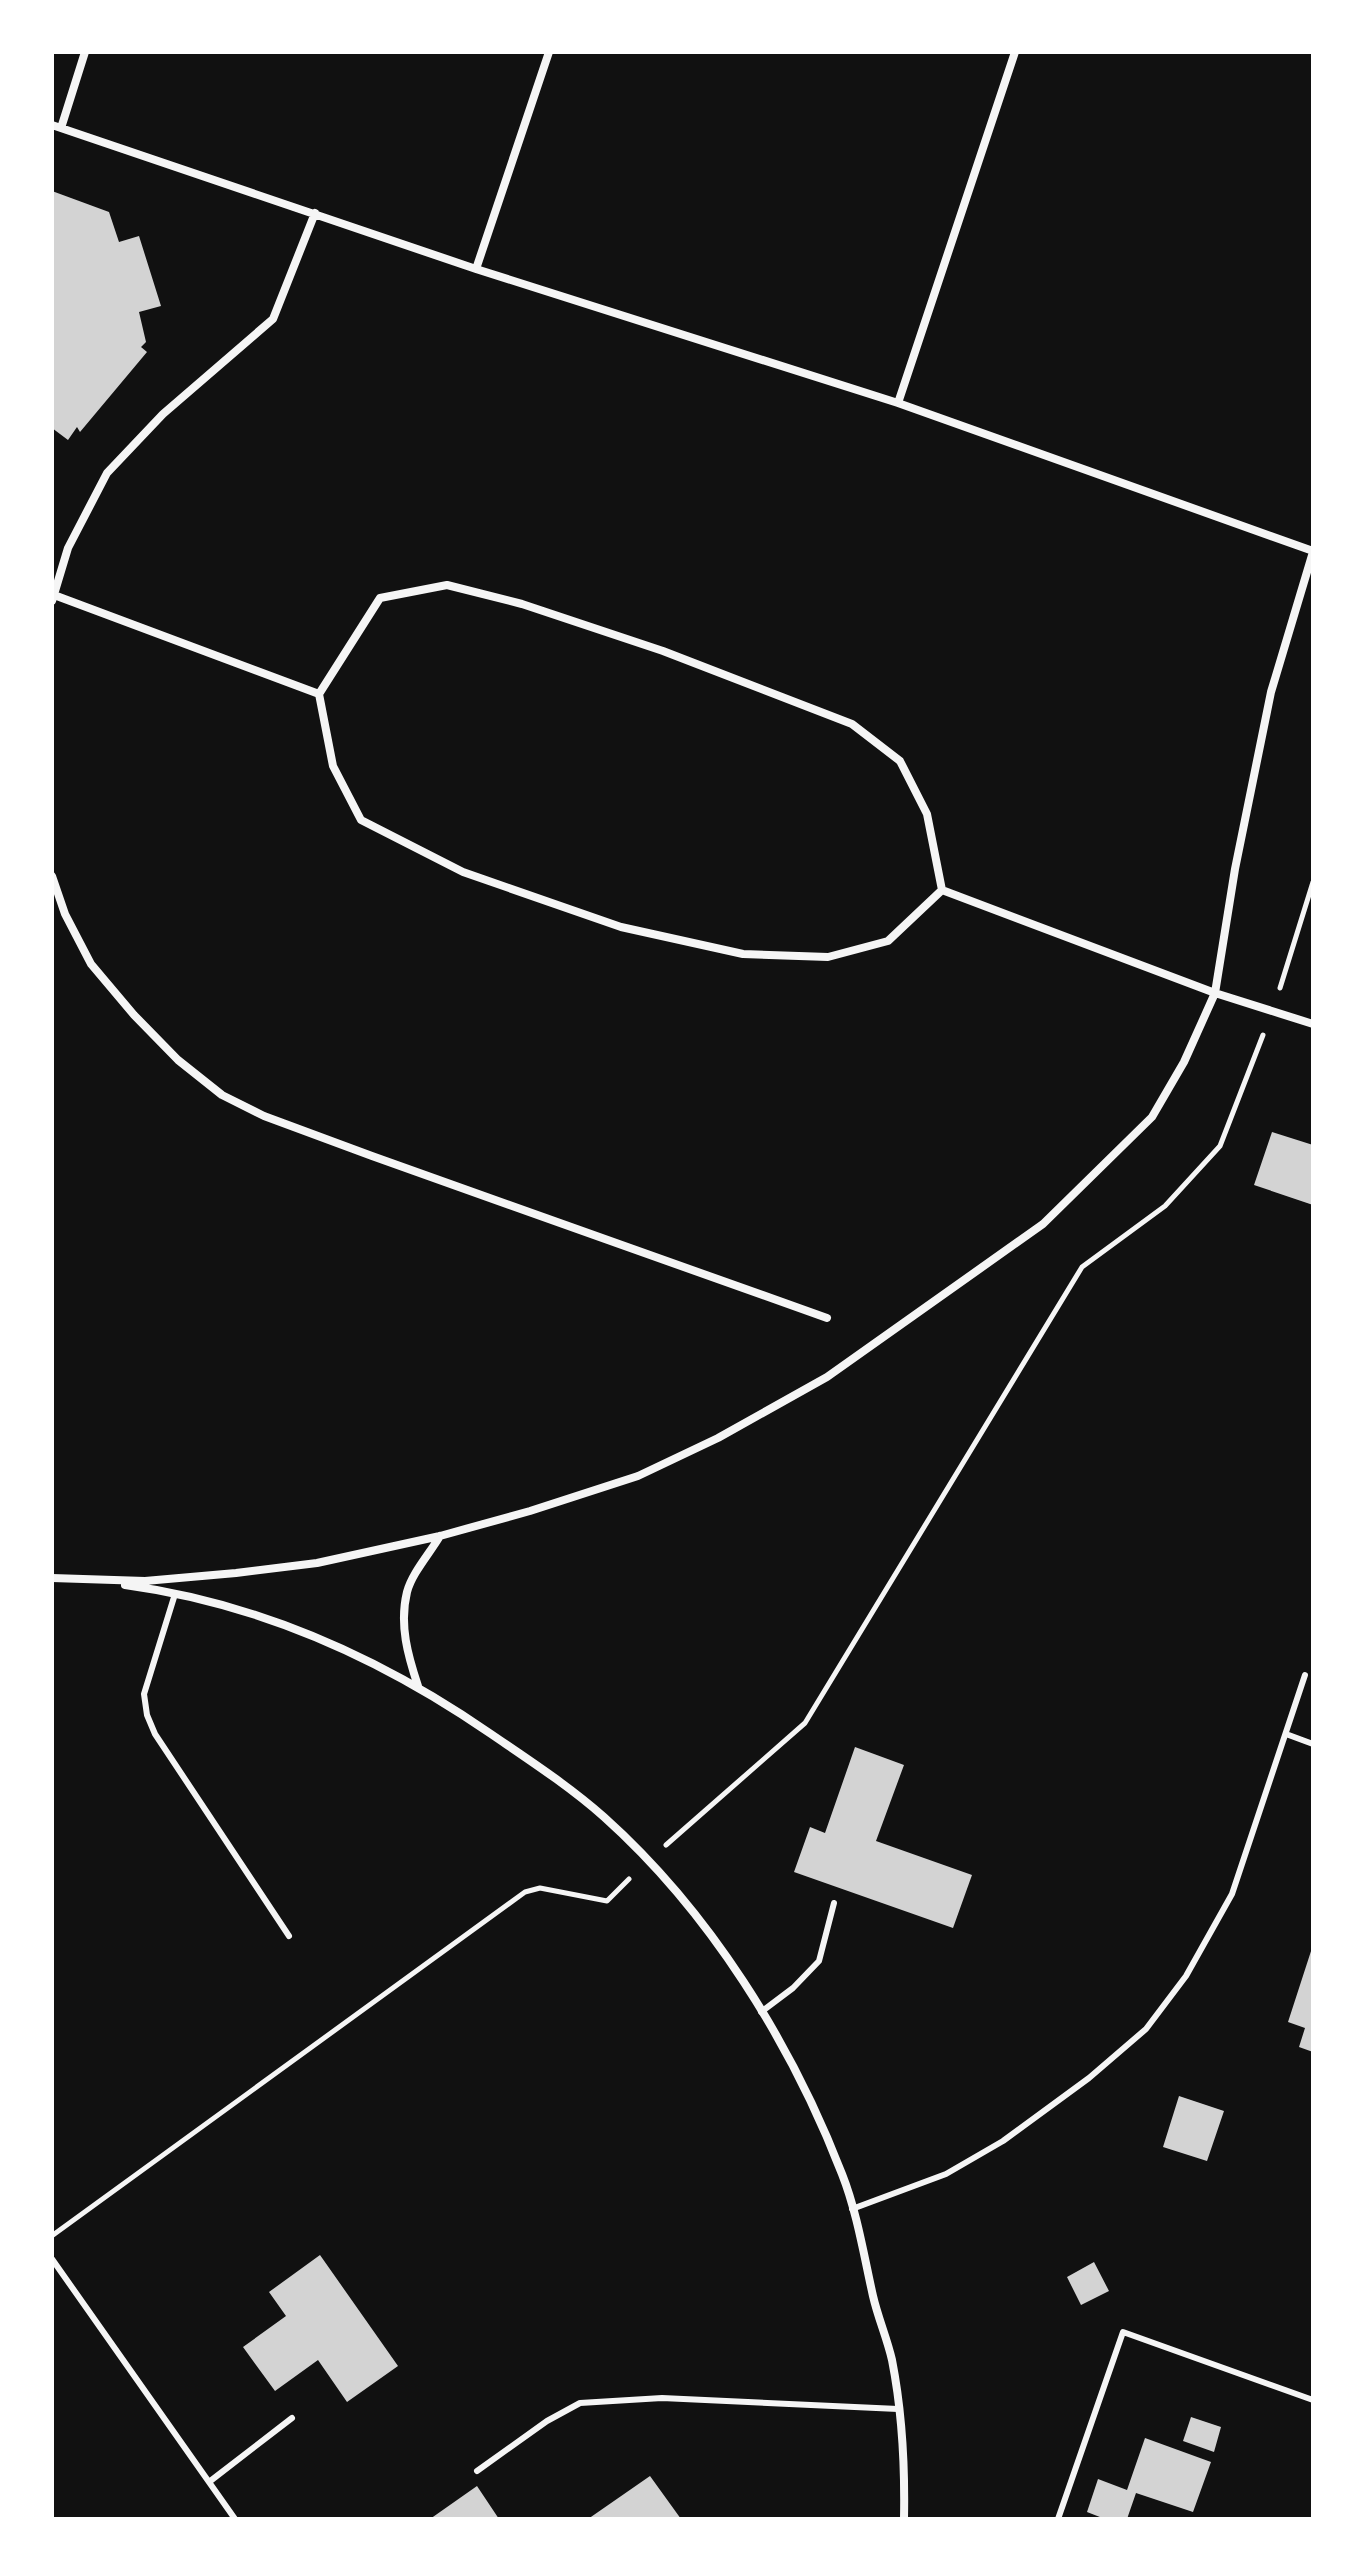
<svg xmlns="http://www.w3.org/2000/svg" width="1365" height="2571" viewBox="0 0 1365 2571" font-family="Manrope,sans-serif">
	<style>
		.building { fill: #d3d3d3 }
		.lines { fill: none; stroke-linecap: round; stroke-linejoin: round }
		.path { stroke: #f5f5f5; stroke-width: 5 }
		.service { stroke: #f5f5f5; stroke-width: 6 }
		.minor { stroke: #f5f5f5; stroke-width: 8 }
	</style>
	<rect width="100%" height="100%" fill="#111"/>
	<!-- building -->
	<path class="building" d="M 52,191 L 109,212 L 119,242 L 139,236 L 161,306 L 139,312 L 146,342 L 141,347 L 147,352 L 80,432 L 77,427 L 68,440 L 52,428 Z
		M 1272,1132 L 1313,1145 L 1313,1205 L 1254,1185 Z
		M 855,1747 L 904,1765 L 876,1841 L 972,1875 L 953,1928 L 794,1872 L 810,1827 L 825,1833 Z
		M 1312,1948 L 1313,1948 L 1313,2052 L 1299,2047 L 1305,2028 L 1288,2022 Z
		M 1179,2096 L 1224,2111 L 1207,2161 L 1163,2147 Z
		M 320,2255 L 398,2366 L 347,2402 L 318,2360 L 275,2391 L 243,2347 L 286,2316 L 269,2292 Z
		M 1094,2262 L 1109,2291 L 1081,2305 L 1067,2277 Z
		M 1191,2417 L 1221,2427 L 1214,2452 L 1183,2441 Z
		M 1145,2438 L 1211,2462 L 1193,2512 L 1136,2493 L 1127,2519 L 1105,2519 L 1087,2512 L 1098,2479 L 1127,2490 Z
		M 650,2476 L 681,2519 L 588,2519 Z
		M 477,2486 L 499,2519 L 430,2519 Z"/>
	<g class="lines">
		<!-- path -->
		<path class="path" d="M 1280,988 L 1313,882
			M 666,1845 L 805,1723 L 1082,1267 L 1165,1206 L 1220,1146 L 1263,1035
			M 53,2235 L 525,1892 L 540,1888 L 607,1901 L 629,1879"/>
		<!-- service -->
		<path class="service" d="M 175,1594 L 144,1694 L 147,1715 L 155,1734 L 289,1936
			M 1286,1734 L 1313,1744
			M 761,2012 L 793,1988 L 819,1961 L 834,1903
			M 852,2209 L 946,2174 L 1003,2141 L 1089,2078 L 1146,2029 L 1186,1976 L 1232,1894 L 1305,1675
			M 52,2259 L 235,2519
			M 477,2471 L 547,2421 L 580,2403 L 662,2398 L 898,2409
			M 209,2482 L 292,2418
			M 1058,2519 L 1123,2332 L 1313,2400"/>
		<!-- minor -->
		<path class="minor" d="M 52,125 L 476,269 L 898,403 L 1313,551
			M 61,128 L 85,52
			M 476,269 L 549,52
			M 898,403 L 1015,52
			M 447,585 L 522,604 L 663,651 L 852,724 L 900,761 L 927,814 L 942,890 L 888,941 L 828,957 L 743,954 L 621,927 L 463,872 L 361,820 L 333,766 L 319,694 L 380,598 Z
			M 54,595 L 319,694
			M 52,601 L 68,548 L 107,473 L 163,414 L 273,319 L 315,213
			M 52,876 L 65,914 L 91,964 L 134,1015 L 178,1060 L 222,1095 L 264,1116 L 372,1156 L 827,1318
			M 942,890 L 1215,993 L 1313,1024
			M 52,1578 L 145,1581 L 236,1573 L 317,1563 L 440,1536 L 530,1511 L 638,1476 L 718,1438 L 827,1377 L 1043,1224 L 1152,1117 L 1184,1062 L 1215,993 L 1235,869 L 1271,692 L 1313,552
			M 125,1585 C 258,1603 381,1658 491,1734 C 529,1760 569,1786 604,1817 C 709,1911 791,2042 842,2174 C 857,2212 864,2256 873,2296 C 878,2318 887,2338 892,2360 C 902,2411 905,2467 904,2519
			M 418,1686 C 408,1656 399,1625 407,1592 C 412,1573 430,1553 440,1536"/>
	</g>
	<!-- border -->
	<rect width="1365" height="2571" fill="none" stroke="#ffffff" stroke-width="108"/>
</svg>
